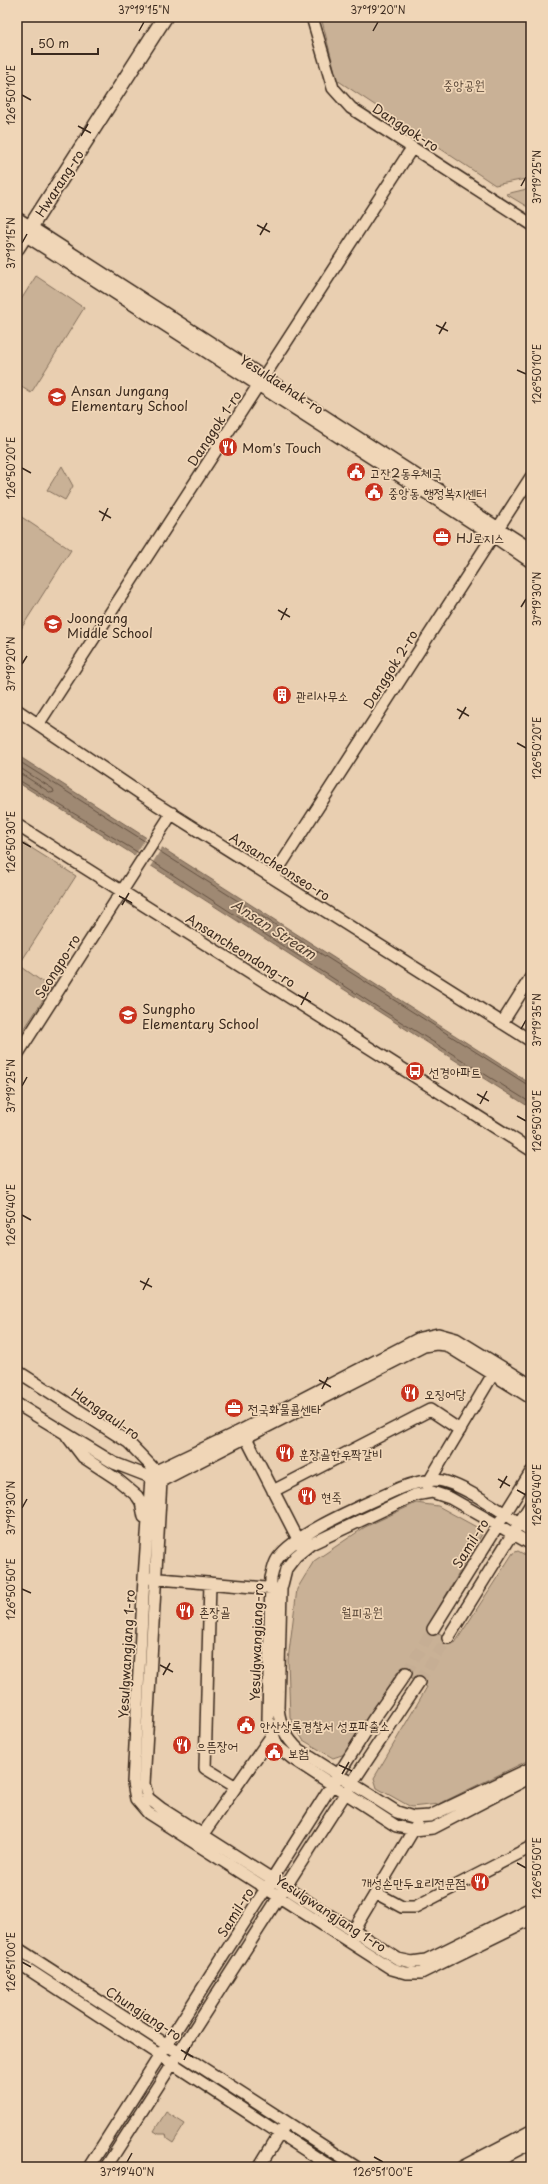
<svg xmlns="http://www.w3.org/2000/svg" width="548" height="2184" viewBox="0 0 548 2184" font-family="'Playpen Sans','Poor Story',sans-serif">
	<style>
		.green { fill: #c9b196; stroke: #826e5a }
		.water { fill: #9f8973; stroke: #776351 }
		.pier { fill: #e9cfb1 }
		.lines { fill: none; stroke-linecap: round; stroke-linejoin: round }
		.shore { stroke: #635040; stroke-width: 1 }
		.minor-tunnel { stroke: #c6ae94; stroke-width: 11; stroke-dasharray: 11 5.5; stroke-linecap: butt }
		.minor-casing { stroke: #3b2a1e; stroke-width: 14 }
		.major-casing { stroke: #3b2a1e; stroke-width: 17 }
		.minor { stroke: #f0d6b7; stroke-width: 11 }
		.major { stroke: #f0d6b7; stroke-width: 14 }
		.ticks { fill: none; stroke: #3b2a1e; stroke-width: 1.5 }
		.labels { text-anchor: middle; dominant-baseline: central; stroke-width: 3.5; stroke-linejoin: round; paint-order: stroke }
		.park-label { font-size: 13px; fill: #503e30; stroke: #f0d6b7 }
		.street-label { font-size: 13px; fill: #3b2a1e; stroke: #f0d6b7 }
		.poi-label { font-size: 13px; fill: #3b2a1e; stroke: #f0d6b7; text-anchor: start }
		.water-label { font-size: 14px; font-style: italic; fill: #544233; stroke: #f0d6b7 }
		.neatline { fill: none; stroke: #3b2a1e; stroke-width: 1.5 }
		.ticks-label { font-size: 10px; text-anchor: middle; fill: #3b2a1e }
	</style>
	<rect width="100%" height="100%" fill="#e9cfb1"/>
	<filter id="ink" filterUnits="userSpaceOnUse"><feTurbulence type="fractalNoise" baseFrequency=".025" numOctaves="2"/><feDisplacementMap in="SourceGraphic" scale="8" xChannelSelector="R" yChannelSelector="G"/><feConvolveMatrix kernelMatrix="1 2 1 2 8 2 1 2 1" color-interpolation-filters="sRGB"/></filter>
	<g filter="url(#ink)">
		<!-- green -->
		<path class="green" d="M 321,17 L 531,17 L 531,178 L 495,185 L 337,80 Z
			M 531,188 L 531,209 L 506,194 Z
			M 36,276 L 84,308 L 31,393 L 17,384 L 17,306 Z
			M 62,466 L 73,486 L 65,500 L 47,490 Z
			M 17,514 L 71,550 L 17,635 Z
			M 17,839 L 76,876 L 19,965 L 51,988 L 17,1040 Z
			M 416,1503 L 438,1506 L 480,1529 L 482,1534 L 428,1626 L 455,1643 L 513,1553 L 518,1551 L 531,1558 L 531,1759 L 439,1804 L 411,1807 L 377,1788 L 374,1778 L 427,1687 L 399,1670 L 345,1754 L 333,1758 L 303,1740 L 290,1717 L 288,1660 L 297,1589 L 314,1561 L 365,1527 Z
			M 166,2112 L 185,2124 L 173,2143 L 167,2139 L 166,2134 L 159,2134 L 154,2131 Z"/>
		<!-- water -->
		<path class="water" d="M 17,755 L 531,1084 L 531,1108 C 359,1001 190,888 17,782 Z"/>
		<!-- pier -->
		<path class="pier" d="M 147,836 L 163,846 L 150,867 L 134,857 Z"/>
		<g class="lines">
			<!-- shore -->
			<path class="shore" d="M 17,760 L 146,842
				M 17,766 L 53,789 L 54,792 L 51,793 L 23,775 L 17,774
				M 17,779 L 139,853
				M 156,849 L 531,1087
				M 150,860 L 385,1012 L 531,1103"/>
			<!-- minor-tunnel -->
			<path class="minor-tunnel" d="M 406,1673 L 433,1629
				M 419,1682 L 448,1638"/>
			<!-- minor casing -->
			<g class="minor-casing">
				<path id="minor" d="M 312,17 L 333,88 L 351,108 L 531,224
					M 17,218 L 531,549
					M 17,230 L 493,536 L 531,562
					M 17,710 L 156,804 L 531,1041
					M 39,723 L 412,148
					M 17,825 L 531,1150
					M 273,877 L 531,477
					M 502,1023 L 531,977
					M 17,1055 L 172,813
					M 17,1371 L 128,1442 L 156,1471 L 159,1477
					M 531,1385 L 456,1339 L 438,1334 L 420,1338 L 242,1430 L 156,1471 L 151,1478 L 144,1578 L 133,1783 L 136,1799 L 148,1813 L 392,1969 L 406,1973 L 421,1973 L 531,1919
					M 531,1398 L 446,1345 L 436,1344 L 424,1346 L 161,1481 L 144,1784 L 148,1798 L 162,1809 L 398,1959 L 412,1962 L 426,1960 L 531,1908
					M 17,1404 L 114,1463 L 158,1480
					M 243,1432 L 301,1545
					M 67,1436 L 83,1457 L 118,1480 L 137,1496 L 141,1502 L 144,1517
					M 427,1485 L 496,1369
					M 273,1491 L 430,1410 L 460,1430
					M 531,1531 C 509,1517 460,1481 436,1480 C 424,1480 411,1484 400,1488 C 367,1504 299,1530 278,1558 C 274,1563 273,1571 271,1578 L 268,1719 L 277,1746 L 293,1759 L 396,1826 L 414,1830 L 433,1828 L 531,1777
					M 531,1544 L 450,1498 L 432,1492 L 415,1495 L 311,1544 L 296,1556 L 286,1569 L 281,1589 L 278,1708 C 280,1726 286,1738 299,1750 L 397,1812 L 413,1817 L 430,1816 L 531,1768
					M 148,1578 L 277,1589
					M 210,1583 L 205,1768 L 236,1787
					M 433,1629 L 531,1472
					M 448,1638 L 531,1504
					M 198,1841 L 275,1731
					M 376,1893 L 402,1907 L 415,1907 L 531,1847
					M 350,1936 L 417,1824
					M 17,1948 L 356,2167
					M 17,1962 L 331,2167
					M 89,2167 L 373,1720 L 406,1673
					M 106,2167 L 352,1783 L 419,1682
					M 259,2167 L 283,2128
					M 462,2167 L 531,2131
					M 485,2167 L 531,2143"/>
			</g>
			<!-- major casing -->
			<g class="major-casing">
				<path id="major" d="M 17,248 L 165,17"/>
			</g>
			<!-- minor -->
			<use href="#minor" class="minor"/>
			<!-- major -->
			<use href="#major" class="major"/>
		</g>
	</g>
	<!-- ticks -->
	<path class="ticks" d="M 139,31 L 144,22M 373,31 L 378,22M 22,95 L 31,100M 78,126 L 91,133M 81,136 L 88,124M 521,186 L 526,177M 257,225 L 270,232M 260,235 L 267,223M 22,243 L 27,234M 436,325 L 448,331M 439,334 L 446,322M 517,370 L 526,374M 22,468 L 31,473M 99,511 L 111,518M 102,521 L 108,508M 521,607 L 526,599M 278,610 L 290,617M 281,620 L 287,608M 22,664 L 27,656M 457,709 L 469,716M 459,719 L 466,707M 517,743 L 526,748M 22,842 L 31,847M 119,896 L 132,903M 122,905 L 129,893M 298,995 L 311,1002M 301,1005 L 308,992M 521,1029 L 526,1020M 22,1086 L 27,1077M 477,1094 L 489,1101M 480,1104 L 487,1091M 517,1116 L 526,1121M 22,1215 L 31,1220M 140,1281 L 152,1287M 143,1290 L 149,1278M 319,1380 L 331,1387M 322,1389 L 328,1377M 498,1479 L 510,1486M 500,1488 L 507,1476M 517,1490 L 526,1495M 22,1508 L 27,1499M 22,1589 L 31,1593M 160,1665 L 173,1672M 163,1675 L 170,1663M 339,1765 L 352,1771M 342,1774 L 349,1762M 517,1863 L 526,1868M 22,1962 L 31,1967M 181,2050 L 193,2057M 184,2060 L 190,2047M 374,2157 L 383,2162M 127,2162 L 132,2153"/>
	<!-- icons -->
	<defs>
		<g id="school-disc" transform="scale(1)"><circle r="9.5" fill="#c8321e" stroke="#f0d6b7"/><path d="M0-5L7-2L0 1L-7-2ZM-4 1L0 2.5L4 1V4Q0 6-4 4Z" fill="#fff"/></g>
		<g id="restaurant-disc" transform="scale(1)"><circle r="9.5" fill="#c8321e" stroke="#f0d6b7"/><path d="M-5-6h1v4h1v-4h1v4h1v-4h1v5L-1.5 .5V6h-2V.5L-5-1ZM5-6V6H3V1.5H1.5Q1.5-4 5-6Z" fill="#fff"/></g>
		<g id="civic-disc" transform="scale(1)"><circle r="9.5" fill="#c8321e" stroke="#f0d6b7"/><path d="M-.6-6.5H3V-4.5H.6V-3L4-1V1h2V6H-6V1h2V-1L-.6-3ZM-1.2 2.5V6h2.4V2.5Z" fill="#fff"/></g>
		<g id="office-disc" transform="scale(1)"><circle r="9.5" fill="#c8321e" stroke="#f0d6b7"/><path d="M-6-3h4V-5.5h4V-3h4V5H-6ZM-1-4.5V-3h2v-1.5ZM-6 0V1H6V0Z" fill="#fff"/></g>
		<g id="building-disc" transform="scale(1)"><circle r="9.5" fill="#c8321e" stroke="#f0d6b7"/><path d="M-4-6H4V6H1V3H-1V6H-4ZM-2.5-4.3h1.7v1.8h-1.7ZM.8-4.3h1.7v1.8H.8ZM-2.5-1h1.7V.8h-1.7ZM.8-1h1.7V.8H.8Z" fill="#fff"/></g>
		<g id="bus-disc" transform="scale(1)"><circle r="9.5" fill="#c8321e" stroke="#f0d6b7"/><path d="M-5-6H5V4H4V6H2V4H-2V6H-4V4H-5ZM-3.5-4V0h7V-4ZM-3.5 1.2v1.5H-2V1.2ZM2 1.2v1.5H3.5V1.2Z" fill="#fff"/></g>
	</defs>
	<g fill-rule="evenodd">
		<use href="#school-disc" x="57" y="397"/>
		<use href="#restaurant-disc" x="228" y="447"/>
		<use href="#civic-disc" x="356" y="472"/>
		<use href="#civic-disc" x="374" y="492"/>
		<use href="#office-disc" x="442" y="537"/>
		<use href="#school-disc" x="53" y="624"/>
		<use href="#building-disc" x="282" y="695"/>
		<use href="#school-disc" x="128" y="1015"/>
		<use href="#bus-disc" x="415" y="1071"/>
		<use href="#restaurant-disc" x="410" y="1393"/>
		<use href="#office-disc" x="234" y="1408"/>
		<use href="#restaurant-disc" x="285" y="1453"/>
		<use href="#restaurant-disc" x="307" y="1496"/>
		<use href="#restaurant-disc" x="185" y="1611"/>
		<use href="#civic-disc" x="246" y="1725"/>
		<use href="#restaurant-disc" x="182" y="1745"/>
		<use href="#civic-disc" x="274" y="1752"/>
		<use href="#restaurant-disc" x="480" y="1882"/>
	</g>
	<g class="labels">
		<!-- park labels -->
		<g class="park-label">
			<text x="464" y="84">중앙공원</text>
			<text x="362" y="1611">월피공원</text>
		</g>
		<!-- street labels -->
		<g class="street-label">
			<text transform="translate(406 127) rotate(33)">Danggok-ro</text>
			<text transform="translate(59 183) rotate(-57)">Hwarang-ro</text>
			<text transform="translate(282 384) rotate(33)">Yesuldaehak-ro</text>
			<text transform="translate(214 428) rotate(-57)">Danggok 1-ro</text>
			<text transform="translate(390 669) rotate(-58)">Danggok 2-ro</text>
			<text transform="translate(280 866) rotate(32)">Ansancheonseo-ro</text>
			<text transform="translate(241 950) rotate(32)">Ansancheondong-ro</text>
			<text transform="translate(57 966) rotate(-58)">Seongpo-ro</text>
			<text transform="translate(106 1413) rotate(35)">Hanggaul-ro</text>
			<text transform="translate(470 1543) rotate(-58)">Samil-ro</text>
			<text transform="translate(256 1642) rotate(-88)">Yesulgwangjang-ro</text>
			<text transform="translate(126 1654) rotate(-87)">Yesulgwangjang 1-ro</text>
			<text transform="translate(235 1912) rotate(-58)">Samil-ro</text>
			<text transform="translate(331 1913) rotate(33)">Yesulgwangjang 1-ro</text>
			<text transform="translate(144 2013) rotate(33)">Chungjang-ro</text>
		</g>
		<!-- poi labels -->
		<g class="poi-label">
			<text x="71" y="390">Ansan Jungang<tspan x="71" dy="15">Elementary School</tspan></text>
			<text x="242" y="447">Mom's Touch</text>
			<text x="370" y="472">고잔2동우체국</text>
			<text x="388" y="492">중앙동 행정복지센터</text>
			<text x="456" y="537">HJ로지스</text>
			<text x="67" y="617">Joongang<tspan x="67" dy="15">Middle School</tspan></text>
			<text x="296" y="695">관리사무소</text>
			<text x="142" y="1008">Sungpho<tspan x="142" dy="15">Elementary School</tspan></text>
			<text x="429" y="1071">선경아파트</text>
			<text x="424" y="1393">오징어당</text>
			<text x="248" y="1408">전국화물콜센타</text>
			<text x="299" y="1453">훈장골한우짝갈비</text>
			<text x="321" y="1496">현죽</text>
			<text x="199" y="1611">촌장골</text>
			<text x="260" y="1725">안산상록경찰서 성포파출소</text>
			<text x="196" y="1745">으뜸장어</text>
			<text x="288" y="1752">보험</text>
			<text x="466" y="1882" text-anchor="end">개성손만두요리전문점</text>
		</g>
		<!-- water labels -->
		<g class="water-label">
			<text transform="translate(274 929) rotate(33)">Ansan Stream</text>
		</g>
	</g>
	<!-- margin -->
	<rect width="548" height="2184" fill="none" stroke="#f0d6b7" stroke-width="44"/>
	<!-- scale -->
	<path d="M32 48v6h66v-6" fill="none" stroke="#3b2a1e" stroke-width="2"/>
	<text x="38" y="48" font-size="12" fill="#3b2a1e" stroke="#f0d6b7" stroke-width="3" paint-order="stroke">50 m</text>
	<rect x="22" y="22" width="504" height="2140" class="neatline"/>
	<g class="ticks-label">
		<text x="144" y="14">37°19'15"N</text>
		<text x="378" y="14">37°19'20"N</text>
		<text transform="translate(11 95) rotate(-90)" y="4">126°50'10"E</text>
		<text transform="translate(537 177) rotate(-90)" y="4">37°19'25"N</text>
		<text transform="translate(11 243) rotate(-90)" y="4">37°19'15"N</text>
		<text transform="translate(537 374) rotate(-90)" y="4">126°50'10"E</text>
		<text transform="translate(11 468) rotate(-90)" y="4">126°50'20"E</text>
		<text transform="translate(537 599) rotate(-90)" y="4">37°19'30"N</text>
		<text transform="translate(11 664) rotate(-90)" y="4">37°19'20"N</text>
		<text transform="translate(537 748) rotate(-90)" y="4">126°50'20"E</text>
		<text transform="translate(11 842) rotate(-90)" y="4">126°50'30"E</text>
		<text transform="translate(537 1020) rotate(-90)" y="4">37°19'35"N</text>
		<text transform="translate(11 1086) rotate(-90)" y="4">37°19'25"N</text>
		<text transform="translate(537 1121) rotate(-90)" y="4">126°50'30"E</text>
		<text transform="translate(11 1215) rotate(-90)" y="4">126°50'40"E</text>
		<text transform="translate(537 1495) rotate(-90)" y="4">126°50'40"E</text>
		<text transform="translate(11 1508) rotate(-90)" y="4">37°19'30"N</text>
		<text transform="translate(11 1589) rotate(-90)" y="4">126°50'50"E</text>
		<text transform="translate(537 1868) rotate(-90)" y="4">126°50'50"E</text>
		<text transform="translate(11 1962) rotate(-90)" y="4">126°51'00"E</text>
		<text x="127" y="2176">37°19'40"N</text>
		<text x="383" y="2176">126°51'00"E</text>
	</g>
</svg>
